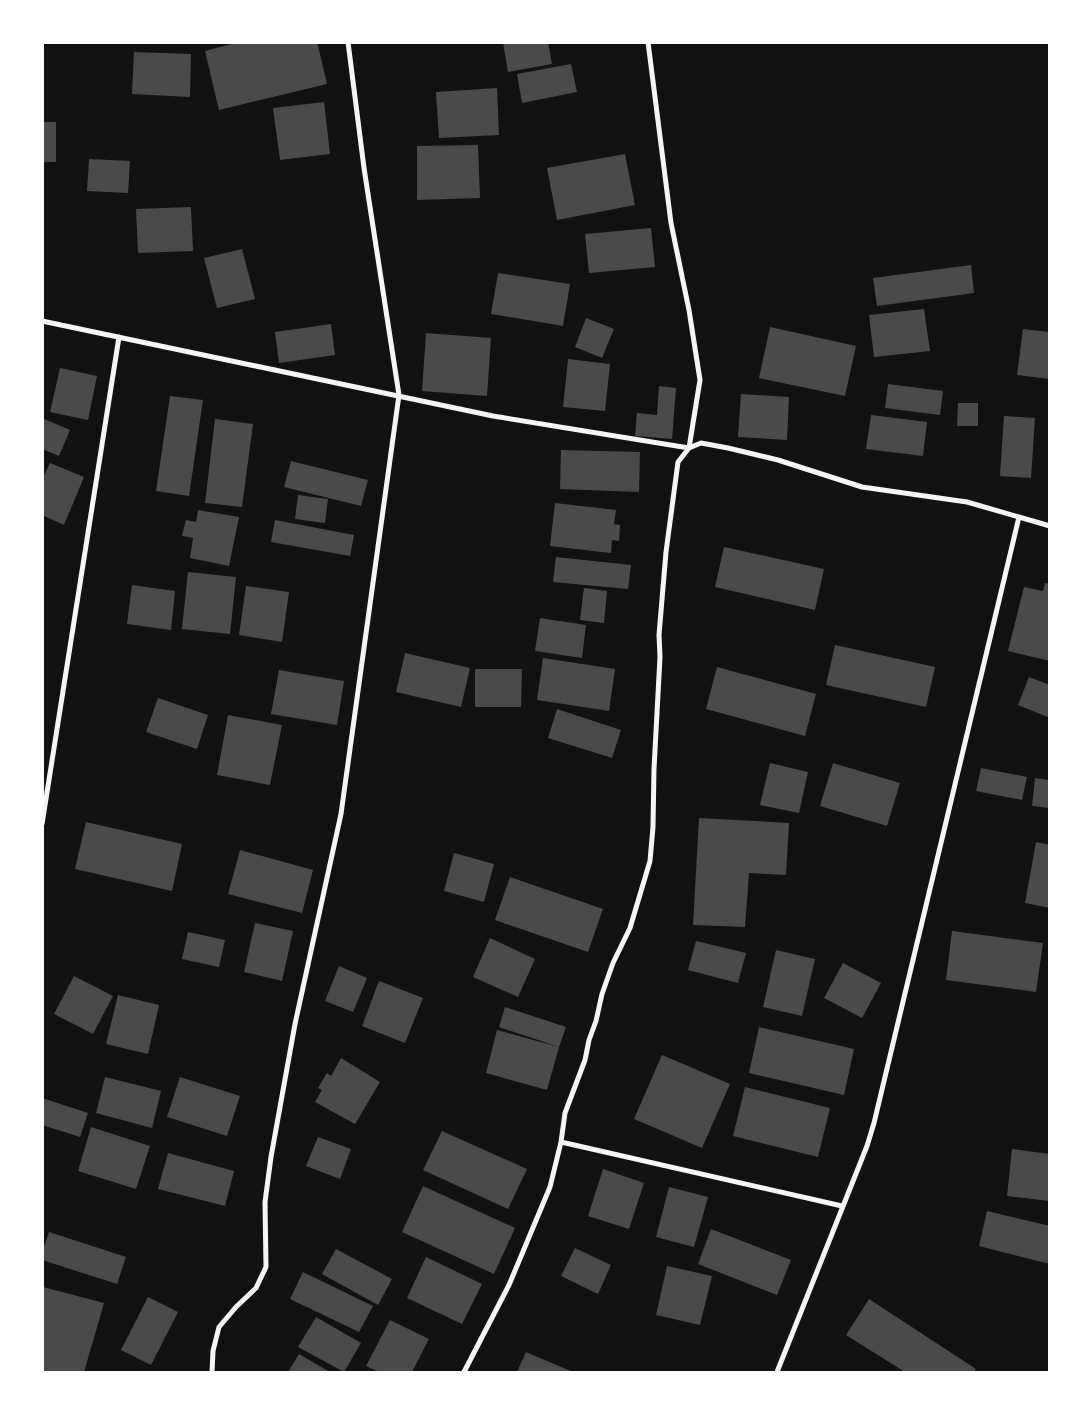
<svg xmlns="http://www.w3.org/2000/svg" width="1092" height="1415" viewBox="0 0 1092 1415" font-family="'Space Grotesk',sans-serif">
	<style>
		.building { fill: #4a4a4a }
		.lines { fill: none; stroke-linecap: round; stroke-linejoin: round }
		.minor { stroke: #f5f5f5; stroke-width: 5 }
	</style>
	<rect width="100%" height="100%" fill="#111"/>
	<!-- building -->
	<path class="building" d="M 239,42 L 317,42 L 327,84 L 219,110 L 205,51 Z
		M 503,42 L 548,42 L 552,64 L 508,72 Z
		M 134,52 L 191,54 L 190,97 L 132,94 Z
		M 571,64 L 577,92 L 522,103 L 517,74 Z
		M 497,88 L 499,135 L 439,138 L 436,92 Z
		M 324,102 L 330,154 L 280,160 L 273,108 Z
		M 42,122 L 56,122 L 56,162 L 42,162 Z
		M 478,145 L 480,198 L 417,200 L 417,146 Z
		M 625,154 L 635,205 L 557,220 L 547,168 Z
		M 89,159 L 130,161 L 128,193 L 87,191 Z
		M 191,207 L 193,251 L 138,253 L 136,209 Z
		M 651,228 L 655,267 L 589,273 L 585,234 Z
		M 242,249 L 255,299 L 217,308 L 204,258 Z
		M 971,265 L 974,293 L 877,306 L 873,278 Z
		M 498,273 L 570,284 L 563,326 L 491,314 Z
		M 924,309 L 930,351 L 874,357 L 869,315 Z
		M 586,318 L 614,329 L 602,358 L 575,347 Z
		M 331,324 L 335,355 L 279,363 L 275,332 Z
		M 770,327 L 856,346 L 845,396 L 759,378 Z
		M 1023,329 L 1050,332 L 1050,379 L 1017,375 Z
		M 426,333 L 491,338 L 487,396 L 422,391 Z
		M 568,359 L 610,364 L 605,411 L 563,407 Z
		M 60,368 L 97,376 L 88,420 L 50,412 Z
		M 888,384 L 943,391 L 940,415 L 885,408 Z
		M 659,386 L 676,388 L 672,439 L 635,436 L 637,413 L 657,415 Z
		M 741,394 L 789,397 L 787,440 L 738,437 Z
		M 170,396 L 203,400 L 189,496 L 156,491 Z
		M 958,403 L 978,403 L 978,426 L 957,426 Z
		M 871,415 L 927,422 L 923,456 L 866,449 Z
		M 1004,416 L 1035,418 L 1031,478 L 1000,476 Z
		M 42,418 L 70,430 L 59,456 L 42,449 Z
		M 215,419 L 253,424 L 242,507 L 205,503 Z
		M 561,450 L 640,452 L 639,492 L 560,489 Z
		M 291,461 L 368,480 L 361,506 L 284,487 Z
		M 50,463 L 84,477 L 64,525 L 42,515 L 42,480 Z
		M 298,495 L 328,499 L 325,523 L 295,519 Z
		M 555,503 L 616,510 L 614,524 L 620,525 L 619,541 L 612,540 L 611,553 L 550,546 Z
		M 198,510 L 239,517 L 229,566 L 190,558 L 193,538 L 182,536 L 186,520 L 196,522 Z
		M 275,520 L 354,535 L 350,556 L 271,542 Z
		M 724,547 L 824,569 L 815,610 L 715,587 Z
		M 556,557 L 631,565 L 628,589 L 553,582 Z
		M 188,572 L 236,577 L 230,634 L 182,629 Z
		M 1045,583 L 1050,584 L 1050,661 L 1008,651 L 1024,587 L 1043,591 Z
		M 132,585 L 175,591 L 171,630 L 127,624 Z
		M 246,586 L 289,592 L 282,642 L 239,635 Z
		M 584,588 L 607,591 L 604,623 L 580,620 Z
		M 540,618 L 586,625 L 582,658 L 535,651 Z
		M 835,645 L 935,667 L 926,707 L 826,685 Z
		M 405,653 L 470,668 L 461,707 L 396,692 Z
		M 543,658 L 615,669 L 609,711 L 537,700 Z
		M 717,667 L 816,694 L 805,736 L 706,709 Z
		M 475,669 L 522,669 L 521,707 L 475,707 Z
		M 279,670 L 344,681 L 337,725 L 271,714 Z
		M 1029,677 L 1050,685 L 1050,718 L 1018,705 Z
		M 158,698 L 208,715 L 197,749 L 146,732 Z
		M 557,709 L 621,730 L 612,758 L 548,738 Z
		M 228,715 L 282,725 L 270,785 L 217,775 Z
		M 770,763 L 808,772 L 799,813 L 760,805 Z
		M 833,763 L 900,783 L 887,826 L 820,806 Z
		M 981,768 L 1027,777 L 1022,800 L 976,791 Z
		M 1035,778 L 1050,780 L 1050,808 L 1032,806 Z
		M 699,818 L 789,823 L 786,875 L 749,873 L 745,927 L 693,925 Z
		M 86,822 L 182,844 L 172,891 L 75,869 Z
		M 1036,842 L 1050,845 L 1050,908 L 1025,903 Z
		M 240,850 L 313,870 L 302,913 L 228,894 Z
		M 454,853 L 494,864 L 484,902 L 444,891 Z
		M 510,877 L 603,909 L 588,952 L 495,920 Z
		M 255,923 L 293,931 L 282,981 L 244,972 Z
		M 952,931 L 1043,943 L 1036,992 L 946,980 Z
		M 188,932 L 225,940 L 219,967 L 182,959 Z
		M 490,938 L 535,959 L 518,997 L 473,977 Z
		M 696,941 L 746,953 L 738,983 L 688,970 Z
		M 776,950 L 815,959 L 802,1016 L 763,1007 Z
		M 843,963 L 881,983 L 862,1018 L 824,998 Z
		M 339,966 L 367,978 L 353,1012 L 325,1001 Z
		M 74,976 L 113,996 L 93,1034 L 54,1014 Z
		M 379,981 L 423,998 L 405,1043 L 362,1026 Z
		M 118,995 L 159,1005 L 148,1054 L 106,1044 Z
		M 505,1007 L 566,1027 L 559,1047 L 499,1027 Z
		M 759,1027 L 854,1049 L 844,1095 L 749,1073 Z
		M 497,1030 L 559,1047 L 547,1090 L 486,1073 Z
		M 662,1055 L 730,1084 L 702,1148 L 634,1119 Z
		M 341,1058 L 380,1082 L 355,1124 L 315,1102 L 322,1090 L 318,1088 L 327,1073 L 331,1076 Z
		M 105,1077 L 161,1091 L 152,1128 L 96,1113 Z
		M 180,1077 L 240,1096 L 227,1136 L 167,1117 Z
		M 745,1087 L 830,1108 L 818,1157 L 733,1136 Z
		M 42,1098 L 88,1113 L 80,1137 L 42,1125 Z
		M 91,1127 L 150,1146 L 136,1189 L 78,1171 Z
		M 442,1131 L 527,1169 L 508,1209 L 423,1170 Z
		M 318,1137 L 351,1149 L 340,1179 L 306,1166 Z
		M 1012,1149 L 1050,1154 L 1050,1201 L 1007,1196 Z
		M 168,1153 L 234,1171 L 225,1206 L 158,1189 Z
		M 603,1169 L 644,1183 L 629,1229 L 588,1216 Z
		M 423,1186 L 515,1228 L 494,1274 L 402,1232 Z
		M 669,1187 L 708,1197 L 694,1247 L 656,1237 Z
		M 987,1211 L 1050,1226 L 1050,1264 L 979,1246 Z
		M 711,1229 L 791,1260 L 777,1295 L 698,1264 Z
		M 49,1232 L 126,1257 L 117,1284 L 42,1260 L 42,1252 Z
		M 575,1248 L 611,1265 L 598,1294 L 561,1276 Z
		M 336,1249 L 392,1279 L 378,1305 L 322,1274 Z
		M 426,1257 L 482,1284 L 462,1324 L 407,1298 Z
		M 667,1266 L 712,1276 L 700,1325 L 656,1315 Z
		M 303,1272 L 373,1306 L 359,1332 L 290,1299 Z
		M 43,1287 L 104,1303 L 84,1372 L 42,1372 Z
		M 148,1297 L 178,1312 L 151,1365 L 121,1350 Z
		M 869,1299 L 976,1369 L 974,1372 L 905,1372 L 846,1335 Z
		M 316,1317 L 361,1343 L 344,1372 L 298,1347 Z
		M 390,1320 L 429,1339 L 412,1372 L 379,1372 L 366,1366 Z
		M 526,1352 L 573,1372 L 517,1372 Z
		M 299,1354 L 330,1372 L 288,1372 Z"/>
	<g class="lines">
		<!-- minor -->
		<path class="minor" d="M 42,321 L 493,416 L 689,448 L 701,443 L 728,448 L 778,460 L 862,487 L 967,502 L 1050,526
			M 42,824 L 119,337
			M 561,1142 L 842,1206
			M 212,1372 L 213,1351 L 219,1327 L 236,1307 L 256,1288 L 266,1267 L 265,1202 L 271,1157 L 295,1024 L 341,814 L 399,395 L 364,168 L 348,42
			M 464,1372 L 509,1285 L 550,1187 L 561,1142 L 565,1113 L 585,1060 L 589,1040 L 596,1021 L 602,994 L 613,963 L 630,928 L 650,861 L 653,827 L 654,769 L 660,657 L 659,635 L 666,552 L 678,462 L 689,448 L 700,380 L 689,310 L 671,223 L 648,42
			M 777,1372 L 867,1146 L 874,1123 L 1019,517"/>
	</g>
	<!-- border -->
	<rect width="1092" height="1415" fill="none" stroke="#ffffff" stroke-width="88"/>
</svg>
